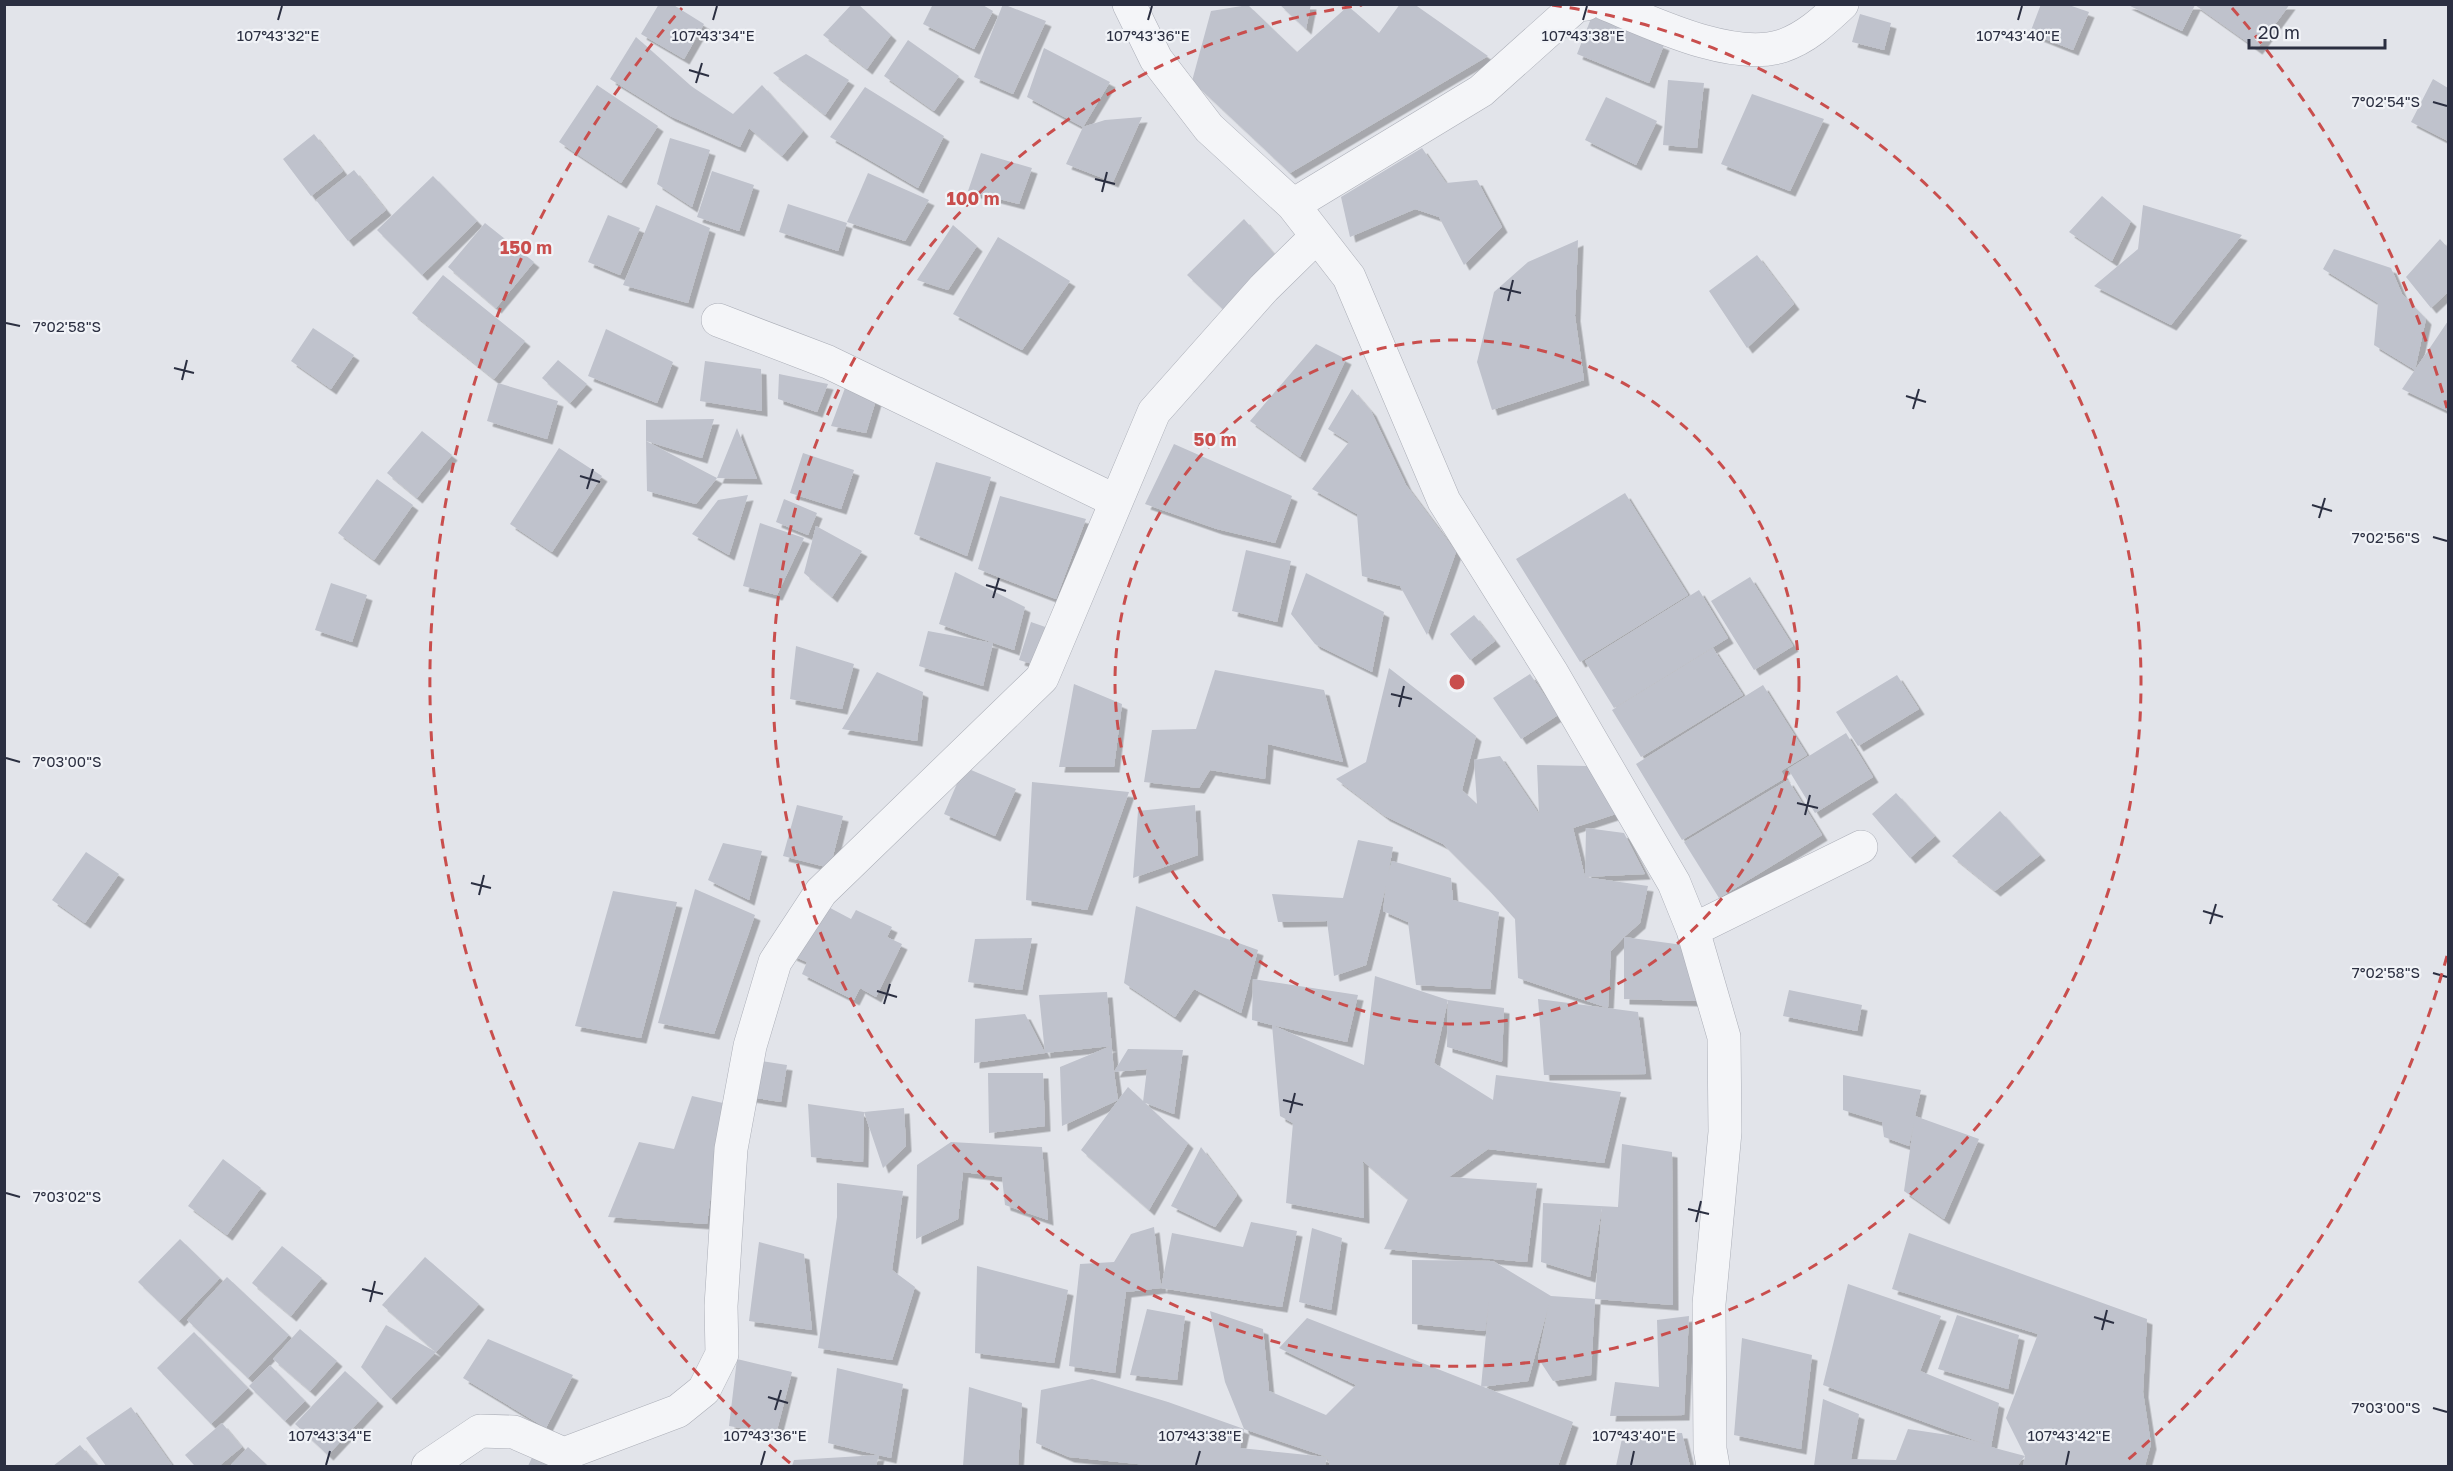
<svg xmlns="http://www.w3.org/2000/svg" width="2453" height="1471" viewBox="0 0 2453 1471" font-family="'Golos Text',sans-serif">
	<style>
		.building { fill: #bfc2cc; filter: url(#shadow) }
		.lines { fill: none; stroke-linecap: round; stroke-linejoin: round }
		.street-casing { stroke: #abaeb7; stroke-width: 34 }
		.street { stroke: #f4f5f8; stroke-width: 33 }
		.ticks { fill: none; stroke: #2b2f41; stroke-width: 2 }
		.ring { fill: none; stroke: #c94e4d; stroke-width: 3; stroke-dasharray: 10 8 }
		.ticks-label { font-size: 15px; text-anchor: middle; fill: #2b2f41; stroke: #f1f3f7; stroke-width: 4.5; stroke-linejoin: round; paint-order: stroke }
		.centre { fill: #c94e4d; stroke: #f1f3f7; stroke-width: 3 }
		.ring-label { font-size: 18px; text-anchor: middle; font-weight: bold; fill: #c94e4d; stroke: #f1f3f7; stroke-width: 4.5; stroke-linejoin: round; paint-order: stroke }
	</style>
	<defs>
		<filter id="shadow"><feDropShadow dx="5.5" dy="5.5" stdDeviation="0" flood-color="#0004"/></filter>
	</defs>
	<rect width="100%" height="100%" fill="#e2e4ea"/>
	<!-- building -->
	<path class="building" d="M 659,4 L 672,4 L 704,24 L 684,59 L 641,34 Z
		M 852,4 L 858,4 L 891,35 L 867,69 L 823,35 Z
		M 933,4 L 981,4 L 993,11 L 974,49 L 923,24 Z
		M 1003,4 L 1046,21 L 1013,94 L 974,77 Z
		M 1279,4 L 1311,4 L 1306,29 Z
		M 1400,4 L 1414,4 L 1488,56 L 1290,173 L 1192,81 L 1211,11 L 1248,5 L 1297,52 L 1348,6 L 1379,33 Z
		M 2041,4 L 2066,4 L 2089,12 L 2073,50 L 2030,33 Z
		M 2126,4 L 2290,4 L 2257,49 L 2195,5 L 2182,31 Z
		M 1860,14 L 1891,23 L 1884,50 L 1852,42 Z
		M 1592,16 L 1664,45 L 1649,83 L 1577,54 Z
		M 636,37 L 691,86 L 733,114 L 762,85 L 803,131 L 782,156 L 749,128 L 740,147 L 670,116 L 610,79 Z
		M 908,40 L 959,76 L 934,111 L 884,76 Z
		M 1044,48 L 1110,82 L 1083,127 L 1027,97 Z
		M 806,54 L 849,80 L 825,115 L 773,73 Z
		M 2433,79 L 2448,88 L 2448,141 L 2411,122 Z
		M 1668,80 L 1704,83 L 1697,148 L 1663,145 Z
		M 597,85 L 658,126 L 621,183 L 559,142 Z
		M 865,87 L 944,136 L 918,188 L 830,137 Z
		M 1752,94 L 1824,119 L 1790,191 L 1721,164 Z
		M 1606,97 L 1657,121 L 1636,165 L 1585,140 Z
		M 1142,117 L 1113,182 L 1066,164 L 1083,127 L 1105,120 Z
		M 314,134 L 343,171 L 311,196 L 283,159 Z
		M 670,138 L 710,150 L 692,207 L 657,184 Z
		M 1422,148 L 1446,183 L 1477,180 L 1502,227 L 1464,265 L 1439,217 L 1415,209 L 1350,237 L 1341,197 Z
		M 981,153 L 1032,168 L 1019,204 L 968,191 Z
		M 354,170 L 386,210 L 348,241 L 316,200 Z
		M 712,171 L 754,185 L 739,231 L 697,217 Z
		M 868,173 L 929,200 L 905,241 L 847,222 Z
		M 433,176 L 477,221 L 422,275 L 377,230 Z
		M 2102,196 L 2131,221 L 2112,261 L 2069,232 Z
		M 788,204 L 847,223 L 838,251 L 779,232 Z
		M 656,205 L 710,228 L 688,303 L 623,285 Z
		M 2143,205 L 2242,235 L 2171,325 L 2094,286 L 2138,249 Z
		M 608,215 L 640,228 L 620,275 L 588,262 Z
		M 1244,219 L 1275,255 L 1226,312 L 1187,275 Z
		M 485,223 L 534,262 L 496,308 L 448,267 Z
		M 953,225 L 977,246 L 948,290 L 917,280 Z
		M 998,237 L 1070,281 L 1022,350 L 953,314 Z
		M 2440,239 L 2448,248 L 2448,292 L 2431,308 L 2406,277 Z
		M 1578,240 L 1575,316 L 1584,380 L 1492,410 L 1477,362 L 1494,292 L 1528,262 Z
		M 2334,249 L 2391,268 L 2402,294 L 2426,319 L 2415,370 L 2374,345 L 2378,303 L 2323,269 Z
		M 1757,255 L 1794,304 L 1747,348 L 1709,291 Z
		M 443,275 L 525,341 L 494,379 L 412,313 Z
		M 2448,321 L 2448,411 L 2402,389 Z
		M 313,328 L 354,355 L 331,389 L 291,361 Z
		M 606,329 L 673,362 L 657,403 L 588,376 Z
		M 1316,344 L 1346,359 L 1300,457 L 1250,421 Z
		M 558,360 L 587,384 L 570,403 L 542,378 Z
		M 705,361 L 761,369 L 762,411 L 700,401 Z
		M 779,374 L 828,384 L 817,412 L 778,399 Z
		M 498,383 L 558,401 L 547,439 L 487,421 Z
		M 845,388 L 876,400 L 866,433 L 831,426 Z
		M 1352,389 L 1371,411 L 1406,485 L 1456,552 L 1427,635 L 1400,586 L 1362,576 L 1357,514 L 1312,489 L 1349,442 L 1328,429 Z
		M 714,419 L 702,458 L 646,441 L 717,478 L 696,504 L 647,491 L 646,441 L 646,420 Z
		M 737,428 L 757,479 L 717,478 Z
		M 422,431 L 452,455 L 417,498 L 387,473 Z
		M 1174,444 L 1292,496 L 1275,543 L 1217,529 L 1145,504 Z
		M 559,448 L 602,476 L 552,552 L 510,524 Z
		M 803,453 L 854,470 L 841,509 L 790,493 Z
		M 936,462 L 991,477 L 967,556 L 914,534 Z
		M 377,479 L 413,505 L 374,560 L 338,533 Z
		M 1625,493 L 1688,595 L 1580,662 L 1516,559 Z
		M 748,495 L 729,555 L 692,534 L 718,500 Z
		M 1000,496 L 1086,519 L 1056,599 L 978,569 Z
		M 784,499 L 817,513 L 808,535 L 776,522 Z
		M 760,523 L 804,538 L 777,595 L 743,586 Z
		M 816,526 L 862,551 L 832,597 L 804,573 Z
		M 1246,550 L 1291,561 L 1277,622 L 1232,611 Z
		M 955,572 L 1025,607 L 1014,650 L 939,624 Z
		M 1306,573 L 1384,612 L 1372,672 L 1315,644 L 1291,614 Z
		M 1750,577 L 1793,646 L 1754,670 L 1711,601 Z
		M 331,583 L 367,595 L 352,642 L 315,630 Z
		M 1699,590 L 1728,638 L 1614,708 L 1585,661 Z
		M 1474,615 L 1495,641 L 1470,660 L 1450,634 Z
		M 1031,622 L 1054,630 L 1042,667 L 1019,660 Z
		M 928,631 L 993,643 L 983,686 L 919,666 Z
		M 796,646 L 854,664 L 842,709 L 790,699 Z
		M 1713,648 L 1743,695 L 1641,757 L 1612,710 Z
		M 1389,668 L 1476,736 L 1462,790 L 1477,804 L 1474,760 L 1500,756 L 1539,814 L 1537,765 L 1588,766 L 1619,813 L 1573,828 L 1585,877 L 1648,886 L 1640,923 L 1624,937 L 1683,945 L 1698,1001 L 1624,999 L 1624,937 L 1611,951 L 1608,1008 L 1518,978 L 1515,919 L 1488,889 L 1443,844 L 1385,816 L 1336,779 L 1366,762 Z
		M 1215,670 L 1324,690 L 1343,762 L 1268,744 L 1265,779 L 1210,770 L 1199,788 L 1144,782 L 1152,730 L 1196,729 Z
		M 877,672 L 923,692 L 917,741 L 842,729 Z
		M 1530,674 L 1558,715 L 1521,739 L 1493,698 Z
		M 1897,675 L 1919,709 L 1858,746 L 1836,712 Z
		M 1074,684 L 1122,704 L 1114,767 L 1059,767 Z
		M 1763,685 L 1807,755 L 1781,771 L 1785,778 L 1682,840 L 1636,764 Z
		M 1846,733 L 1873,777 L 1815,813 L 1788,769 Z
		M 964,767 L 1016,789 L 995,836 L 944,814 Z
		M 1788,780 L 1822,835 L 1719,898 L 1684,842 Z
		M 1032,782 L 1129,792 L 1087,910 L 1026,900 Z
		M 1896,793 L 1935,836 L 1910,858 L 1872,814 Z
		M 797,805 L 843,816 L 830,868 L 783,856 Z
		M 1195,805 L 1198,855 L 1133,878 L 1138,811 Z
		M 2000,811 L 2040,855 L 1995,891 L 1952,856 Z
		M 1586,828 L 1624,833 L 1645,874 L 1585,877 Z
		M 1358,840 L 1393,847 L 1388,875 L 1392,861 L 1451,878 L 1453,900 L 1499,912 L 1490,989 L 1416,985 L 1408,922 L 1383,911 L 1386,886 L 1366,965 L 1334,976 L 1327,921 L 1278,922 L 1272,894 L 1343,898 Z
		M 723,843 L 762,851 L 749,900 L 708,880 Z
		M 86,852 L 119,874 L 85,923 L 52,900 Z
		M 695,889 L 755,915 L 714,1034 L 658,1023 Z
		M 613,891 L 677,902 L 641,1038 L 575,1026 Z
		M 817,901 L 851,919 L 856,910 L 892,927 L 887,937 L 902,944 L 876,997 L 860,988 L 854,1000 L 802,974 L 807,962 L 791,955 Z
		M 1136,906 L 1258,950 L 1241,1013 L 1194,989 L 1175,1017 L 1124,983 Z
		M 1032,938 L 1022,990 L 968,982 L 975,939 Z
		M 1375,976 L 1448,1000 L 1434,1063 L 1493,1100 L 1496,1075 L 1621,1092 L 1604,1163 L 1488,1149 L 1449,1177 L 1537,1183 L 1527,1262 L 1384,1249 L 1408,1199 L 1363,1161 L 1364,1218 L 1286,1203 L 1293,1123 L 1280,1116 L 1272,1025 L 1252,1020 L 1253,979 L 1358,995 L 1347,1042 L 1272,1025 L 1364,1065 Z
		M 1789,990 L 1862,1005 L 1857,1031 L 1783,1016 Z
		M 1107,992 L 1114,1072 L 1128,1049 L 1183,1050 L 1174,1114 L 1143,1102 L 1147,1069 L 1114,1072 L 1118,1100 L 1062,1126 L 1060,1067 L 1111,1046 L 1045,1053 L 1039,995 Z
		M 1538,999 L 1638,1012 L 1646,1074 L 1544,1075 Z
		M 1448,1000 L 1504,1008 L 1502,1062 L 1447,1047 Z
		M 1025,1014 L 1045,1053 L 974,1063 L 975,1019 Z
		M 749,1059 L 787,1065 L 781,1102 L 743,1096 Z
		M 988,1073 L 1043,1073 L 1045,1126 L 989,1133 Z
		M 1843,1075 L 1921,1090 L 1915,1116 L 1979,1139 L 1944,1219 L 1904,1191 L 1914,1122 L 1909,1146 L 1884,1137 L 1882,1122 L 1843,1110 Z
		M 1128,1087 L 1188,1143 L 1149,1210 L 1081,1150 Z
		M 692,1096 L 723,1103 L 707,1224 L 608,1217 L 639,1142 L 674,1149 Z
		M 808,1104 L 864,1112 L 904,1108 L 906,1146 L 883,1168 L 864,1112 L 863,1162 L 811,1157 Z
		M 951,1142 L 1042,1147 L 1048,1220 L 1005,1205 L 1002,1177 L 963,1172 L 958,1219 L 916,1239 L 917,1165 Z
		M 1622,1144 L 1672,1152 L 1673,1305 L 1595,1299 L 1602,1208 L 1590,1277 L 1541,1262 L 1543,1203 L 1618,1207 Z
		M 1201,1147 L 1237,1195 L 1215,1227 L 1171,1206 Z
		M 223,1159 L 261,1188 L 227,1235 L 188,1206 Z
		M 837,1183 L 903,1191 L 892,1270 L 915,1287 L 892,1360 L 818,1348 L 837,1217 Z
		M 1251,1222 L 1297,1231 L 1282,1307 L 1161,1288 L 1172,1233 L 1243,1247 Z
		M 1154,1227 L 1161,1288 L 1126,1292 L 1115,1373 L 1069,1366 L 1080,1264 L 1114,1262 L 1131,1234 Z
		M 1312,1228 L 1342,1238 L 1331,1310 L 1299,1302 Z
		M 1909,1233 L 2147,1319 L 2143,1392 L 2151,1444 L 2145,1466 L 2023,1466 L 2025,1456 L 2017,1466 L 1814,1466 L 1823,1399 L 1859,1414 L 1851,1459 L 1896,1460 L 1908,1429 L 1955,1436 L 1985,1444 L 1823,1385 L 1848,1284 L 1941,1316 L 1920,1371 L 1999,1403 L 1991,1447 L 2025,1456 L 2006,1418 L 2038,1334 L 1892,1289 Z
		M 180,1239 L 220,1278 L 179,1321 L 138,1282 Z
		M 759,1242 L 804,1254 L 812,1330 L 749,1321 Z
		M 282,1246 L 322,1278 L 291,1316 L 252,1283 Z
		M 425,1257 L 479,1304 L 436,1352 L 382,1305 Z
		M 1412,1260 L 1493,1261 L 1551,1296 L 1595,1299 L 1591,1375 L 1553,1381 L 1538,1358 L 1549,1304 L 1528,1381 L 1481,1387 L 1489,1302 L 1485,1331 L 1412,1324 Z
		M 977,1266 L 1068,1290 L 1054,1363 L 975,1353 Z
		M 227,1277 L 289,1335 L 248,1378 L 187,1320 Z
		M 1147,1309 L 1185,1316 L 1177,1380 L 1130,1375 Z
		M 1210,1311 L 1263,1329 L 1269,1391 L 1326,1415 L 1356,1385 L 1279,1348 L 1307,1318 L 1573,1422 L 1558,1466 L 1330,1466 L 1327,1457 L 1244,1429 L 1240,1448 L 1327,1457 L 1325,1466 L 1157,1466 L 1069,1457 L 1036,1443 L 1041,1390 L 1092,1379 L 1168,1402 L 1244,1429 L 1225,1382 Z
		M 1957,1315 L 2019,1335 L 2008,1389 L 1938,1369 Z
		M 1689,1316 L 1684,1415 L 1610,1416 L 1615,1382 L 1659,1387 L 1657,1320 Z
		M 386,1325 L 436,1352 L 391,1399 L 361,1367 Z
		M 300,1329 L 337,1361 L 310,1391 L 273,1359 Z
		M 194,1332 L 248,1388 L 211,1424 L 157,1368 Z
		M 1742,1338 L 1812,1355 L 1801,1449 L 1734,1435 Z
		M 488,1339 L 573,1375 L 546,1428 L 463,1378 Z
		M 737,1359 L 792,1372 L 776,1434 L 729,1426 Z
		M 270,1365 L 305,1401 L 285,1421 L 249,1386 Z
		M 837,1368 L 903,1384 L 891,1458 L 828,1443 Z
		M 345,1371 L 378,1401 L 328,1455 L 295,1424 Z
		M 969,1387 L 1022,1403 L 1018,1466 L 963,1466 Z
		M 131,1407 L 172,1465 L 106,1466 L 86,1438 Z
		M 222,1423 L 242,1447 L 219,1466 L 195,1466 L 185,1455 Z
		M 1682,1433 L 1690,1466 L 1616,1466 L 1623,1434 Z
		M 80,1445 L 98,1466 L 53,1466 Z
		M 248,1447 L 268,1466 L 230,1466 Z
		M 537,1447 L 564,1466 L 528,1466 Z
		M 879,1455 L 876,1466 L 792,1466 L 794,1460 Z"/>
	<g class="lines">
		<!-- street casing -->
		<g class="street-casing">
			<path id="street" d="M 1129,4 L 1156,59 L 1209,128 L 1293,205 L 1349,277 L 1444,501 L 1552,673 L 1674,883 L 1693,930 L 1724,1037 L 1725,1132 L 1709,1304 L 1710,1449 L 1713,1466
				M 1606,4 C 1652,23 1732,62 1782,46 C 1806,38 1824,21 1842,4
				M 1293,205 L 1481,91 L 1577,5 L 1586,4
				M 718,320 L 828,362 L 1116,501
				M 1693,930 L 1861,847
				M 428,1466 L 480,1431 L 514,1432 L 564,1454 L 678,1411 L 704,1390 L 722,1354 L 721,1306 L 731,1149 L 750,1046 L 775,962 L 821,892 L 1042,678 L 1154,412 L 1264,288 L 1317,236"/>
		</g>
		<!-- street -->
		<use href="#street" class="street"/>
	</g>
	<!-- ticks -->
	<path class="ticks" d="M 278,20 L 282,6M 713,20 L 717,6M 1148,20 L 1152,6M 1583,20 L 1587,6M 2018,20 L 2022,6M 689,70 L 709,76M 696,83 L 702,63M 2433,102 L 2447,106M 1095,179 L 1115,184M 1102,192 L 1107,172M 1500,288 L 1521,293M 1508,301 L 1513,280M 6,323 L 20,326M 174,368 L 194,373M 182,380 L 187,360M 1906,396 L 1926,402M 1913,409 L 1919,389M 580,476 L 600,482M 587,489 L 593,469M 2312,505 L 2332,511M 2319,518 L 2325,498M 2433,537 L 2447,541M 986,585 L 1006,591M 993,598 L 999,578M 1391,694 L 1412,699M 1399,707 L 1404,686M 6,758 L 20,762M 1797,803 L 1818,808M 1805,815 L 1810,795M 471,883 L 491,888M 479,895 L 484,875M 2203,911 L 2223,917M 2210,924 L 2216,904M 2433,973 L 2447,977M 877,991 L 897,997M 884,1004 L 890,984M 1283,1100 L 1303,1105M 1290,1113 L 1295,1093M 6,1193 L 20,1197M 1688,1209 L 1709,1214M 1696,1222 L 1701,1201M 362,1289 L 383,1294M 370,1302 L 375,1281M 2094,1317 L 2114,1323M 2102,1330 L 2107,1310M 768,1397 L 788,1403M 2433,1408 L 2447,1412M 775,1410 L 781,1390M 326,1465 L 330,1451M 761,1465 L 765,1451M 1196,1465 L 1200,1451M 1631,1465 L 1634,1451M 2066,1465 L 2069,1451"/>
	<!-- distance rings -->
	<g class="ring">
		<circle cx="1457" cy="682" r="342"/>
		<path d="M1552 5A684 684 0 1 1 1362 5"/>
		<path d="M2447 956A1027 1027 0 0 1 2124 1463M790 1463A1027 1027 0 0 1 682 8M2232 8A1027 1027 0 0 1 2447 408"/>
	</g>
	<g class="ticks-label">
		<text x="278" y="41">107°43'32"E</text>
		<text x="713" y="41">107°43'34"E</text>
		<text x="1148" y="41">107°43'36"E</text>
		<text x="1583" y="41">107°43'38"E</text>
		<text x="2018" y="41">107°43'40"E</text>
		<text x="2386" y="107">7°02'54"S</text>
		<text x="67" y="332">7°02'58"S</text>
		<text x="2386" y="543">7°02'56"S</text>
		<text x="67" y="767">7°03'00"S</text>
		<text x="2386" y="978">7°02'58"S</text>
		<text x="67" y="1202">7°03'02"S</text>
		<text x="2386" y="1413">7°03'00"S</text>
		<text x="330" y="1441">107°43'34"E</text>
		<text x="765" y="1441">107°43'36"E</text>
		<text x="1200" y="1441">107°43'38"E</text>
		<text x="1634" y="1441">107°43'40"E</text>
		<text x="2069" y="1441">107°43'42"E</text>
	</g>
	<circle cx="1457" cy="682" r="9" class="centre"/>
	<g class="ring-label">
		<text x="973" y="205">100 m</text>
		<text x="526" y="254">150 m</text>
		<text x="1215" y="446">50 m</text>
	</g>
	<!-- border -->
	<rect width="2453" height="1471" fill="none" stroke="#2b2f41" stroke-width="12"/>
	<!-- scale -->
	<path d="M2249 39v9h136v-9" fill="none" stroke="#2b2f41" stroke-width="3"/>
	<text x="2258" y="39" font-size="18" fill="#2b2f41" stroke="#f1f3f7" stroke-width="4.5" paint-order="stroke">20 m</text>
</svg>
